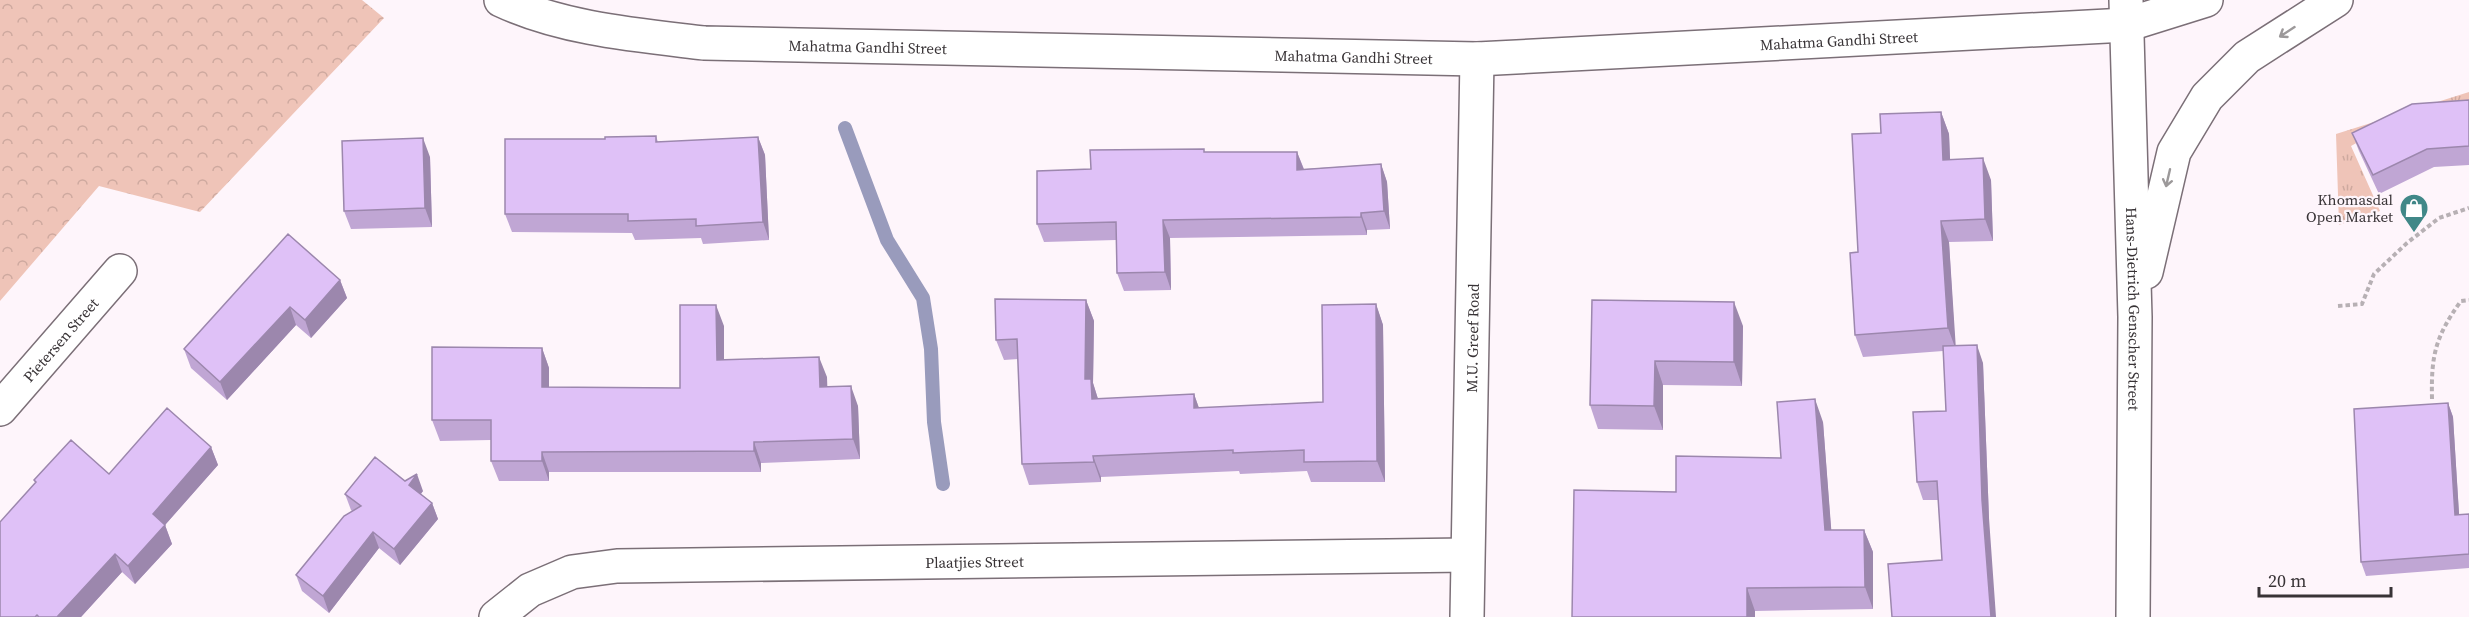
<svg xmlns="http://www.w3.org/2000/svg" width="2469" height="617" viewBox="0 0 2469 617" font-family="'Source Serif 4',serif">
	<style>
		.grass { fill: url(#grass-tufts) }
		.park { fill: url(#park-crowns) }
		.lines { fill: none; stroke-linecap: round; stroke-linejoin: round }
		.stream { stroke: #999bbc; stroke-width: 14 }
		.street-casing { stroke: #7b6f77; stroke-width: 36 }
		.secondary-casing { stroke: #7b6f77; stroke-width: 36 }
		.path { stroke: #b7b0b4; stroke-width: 4; stroke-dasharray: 4.5 3; stroke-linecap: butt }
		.street { stroke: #fff; stroke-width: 33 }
		.secondary { stroke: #fff; stroke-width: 33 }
		.wall { fill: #c0a6d4 }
		.shaded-wall { fill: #9c87ad }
		.building { fill: #dfc1f7; stroke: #9c87ad; stroke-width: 1.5 }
		.oneway { stroke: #9c999a }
		.labels { text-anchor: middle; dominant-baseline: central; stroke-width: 4.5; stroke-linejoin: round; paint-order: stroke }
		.street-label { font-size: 15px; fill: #383336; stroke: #fef5fb }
		.poi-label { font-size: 15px; fill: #383336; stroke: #fef5fb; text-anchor: end }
	</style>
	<defs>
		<pattern id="grass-tufts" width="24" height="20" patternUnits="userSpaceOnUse" patternTransform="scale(1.5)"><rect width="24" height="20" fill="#efc4b8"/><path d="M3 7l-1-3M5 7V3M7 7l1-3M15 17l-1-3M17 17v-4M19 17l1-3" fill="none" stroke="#cea99f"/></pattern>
		<pattern id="park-crowns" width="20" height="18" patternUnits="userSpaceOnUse" patternTransform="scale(1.5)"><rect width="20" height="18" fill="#efc4b8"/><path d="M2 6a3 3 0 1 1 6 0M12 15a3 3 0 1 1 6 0" fill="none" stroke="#cea99f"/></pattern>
	</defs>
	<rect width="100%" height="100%" fill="#fef5fb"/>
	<!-- grass -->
	<path class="grass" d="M 2469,92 L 2469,110 L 2360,141 L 2351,146 L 2380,211 L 2339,225 L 2336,134 Z"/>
	<!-- park -->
	<path class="park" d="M 0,0 L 362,0 L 384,18 L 200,212 L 99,186 L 0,301 Z"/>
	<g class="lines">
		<!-- stream -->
		<path class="stream" d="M 845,128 L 887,240 L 923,298 L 931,349 L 934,422 L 943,484"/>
		<!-- street casing -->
		<g class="street-casing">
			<g id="street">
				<path id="s1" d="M 501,0 C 563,29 637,35 704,43 L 1477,59 L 2126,25"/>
				<path id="s2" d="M 0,409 L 120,271"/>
				<path id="s3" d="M 496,617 L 530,590 L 572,572 L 617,566 L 1467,555"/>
				<path id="s4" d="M 1467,617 L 1477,59"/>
			</g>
		</g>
		<!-- secondary casing -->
		<g class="secondary-casing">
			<g id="secondary">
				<path id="s5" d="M 2126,0 L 2135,317 L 2133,617"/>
				<path d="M 2126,25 L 2206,0"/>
				<path d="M 2146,272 L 2174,152 L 2207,97 L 2247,57 L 2336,0"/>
			</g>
		</g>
		<!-- path -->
		<path class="path" d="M 2338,306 L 2362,304 L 2374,274 L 2407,243 L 2439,218 L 2469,208
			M 2432,399 C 2431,356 2435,337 2461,301 L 2469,300"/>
		<!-- street -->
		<use href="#street" class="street"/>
		<!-- secondary -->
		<use href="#secondary" class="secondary"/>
	</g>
	<!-- wall -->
	<path class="wall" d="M 2469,100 L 2469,165 L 2434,167 L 2379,194 L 2359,151 L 2352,133 Z
		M 1941,112 L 1949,134 L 1950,159 L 1991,180 L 1993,241 L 1949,242 L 1955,346 L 1983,363 L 1989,518 L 1942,560 L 1938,500 L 1923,500 L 1917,482 L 1946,411 L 1943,351 L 1863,357 L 1855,335 L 1858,252 L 1881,133 Z
		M 656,136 L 658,142 L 758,137 L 765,155 L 769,240 L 703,244 L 701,238 L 635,240 L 632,233 L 512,232 L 505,214 Z
		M 1205,152 L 1297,152 L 1304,169 L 1381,164 L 1387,182 L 1390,229 L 1367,230 L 1367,235 L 1170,238 L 1171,290 L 1124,291 L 1117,273 L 1116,240 L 1044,242 L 1037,224 L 1091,169 Z
		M 430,157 L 432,227 L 351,229 L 344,211 Z
		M 340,280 L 347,298 L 311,338 L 296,325 L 227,400 L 191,368 L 184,349 Z
		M 1086,300 L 1094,321 L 1093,383 L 1098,399 L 1194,394 L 1199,408 L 1323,402 L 1376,304 L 1383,325 L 1385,482 L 1311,482 L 1307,471 L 1240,474 L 1239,471 L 1101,477 L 1101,482 L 1029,485 L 1022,464 L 1018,359 L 1004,360 L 996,340 Z
		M 1592,300 L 1743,326 L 1742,386 L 1663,385 L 1663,430 L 1598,429 L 1590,405 Z
		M 724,326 L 724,360 L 827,377 L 827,386 L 858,406 L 860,459 L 761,463 L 761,472 L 549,472 L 549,481 L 499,481 L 491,461 L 491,440 L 440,441 L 432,420 L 542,348 L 549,368 L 549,387 L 680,388 Z
		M 2448,403 L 2453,417 L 2459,515 L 2469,514 L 2469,568 L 2366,576 L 2361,562 Z
		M 1823,422 L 1831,530 L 1864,530 L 1873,552 L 1873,609 L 1755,611 L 1755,617 L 1572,617 L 1676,492 L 1781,458 Z
		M 211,447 L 218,465 L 165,525 L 172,544 L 135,584 L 122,572 L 81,617 L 0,617 L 35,483 L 34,480 L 109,474 Z
		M 423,491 L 421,494 L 432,503 L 438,519 L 400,565 L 379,548 L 329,613 L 302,591 L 296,575 L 352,511 L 351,510 L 345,494 Z"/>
	<!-- shaded-wall -->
	<path class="shaded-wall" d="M 1941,112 L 1949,134 L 1951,181 L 1943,160 Z
		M 758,137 L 765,155 L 769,240 L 763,222 Z
		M 423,138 L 430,157 L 432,227 L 425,208 Z
		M 1297,152 L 1304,170 L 1297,170 Z
		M 1983,158 L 1991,180 L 1993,241 L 1985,219 Z
		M 1381,164 L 1387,182 L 1390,229 L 1384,211 Z
		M 1361,213 L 1367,230 L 1367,235 L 1361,217 Z
		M 1163,220 L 1170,238 L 1171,290 L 1165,272 Z
		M 1941,221 L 1949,242 L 1956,350 L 1948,328 Z
		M 340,280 L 347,298 L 311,338 L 305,320 Z
		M 1086,300 L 1094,321 L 1093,383 L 1098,399 L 1099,420 L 1085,379 Z
		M 1734,302 L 1743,326 L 1742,386 L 1734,362 Z
		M 1376,304 L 1383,325 L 1385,482 L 1377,461 Z
		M 716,305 L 724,326 L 724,381 L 717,360 Z
		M 290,307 L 296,325 L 227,400 L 220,382 Z
		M 1977,345 L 1983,363 L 1989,518 L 1996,617 L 1991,617 L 1982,500 Z
		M 542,348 L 549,368 L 549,408 L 542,387 Z
		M 819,357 L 827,377 L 828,407 L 820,387 Z
		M 1655,361 L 1663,385 L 1663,430 L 1654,406 Z
		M 851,386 L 858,406 L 860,459 L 853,439 Z
		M 1194,394 L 1201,414 L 1194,408 Z
		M 1815,399 L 1823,422 L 1833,552 L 1825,530 Z
		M 2448,403 L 2453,417 L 2460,529 L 2455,515 Z
		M 754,442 L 761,463 L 761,472 L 754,451 Z
		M 211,447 L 218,465 L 165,525 L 172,544 L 135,584 L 128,566 L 153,514 Z
		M 542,452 L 549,472 L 549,481 L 542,461 Z
		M 1093,456 L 1101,477 L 1101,482 L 1094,462 Z
		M 417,474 L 423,491 L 415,501 L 409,485 Z
		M 432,503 L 438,519 L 400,565 L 394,549 Z
		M 1864,530 L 1873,552 L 1873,609 L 1865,587 Z
		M 373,532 L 379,548 L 329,613 L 323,596 Z
		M 115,554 L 122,572 L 81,617 L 57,617 Z
		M 1747,588 L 1755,611 L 1755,617 L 1747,617 Z"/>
	<!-- building -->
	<path class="building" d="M 2469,100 L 2469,146 L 2427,149 L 2373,175 L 2352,133 L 2412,104 Z
		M 1941,112 L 1943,160 L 1983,158 L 1985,219 L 1941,221 L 1948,328 L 1855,335 L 1850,253 L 1858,252 L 1852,134 L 1881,133 L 1880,114 Z
		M 656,136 L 656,142 L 758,137 L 763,222 L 696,226 L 696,219 L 628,221 L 628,214 L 505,214 L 505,139 L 605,139 L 605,137 Z
		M 423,138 L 425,208 L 344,211 L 342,141 Z
		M 1204,149 L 1204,152 L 1297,152 L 1297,170 L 1381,164 L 1384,211 L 1361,213 L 1361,217 L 1163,220 L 1165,272 L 1117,273 L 1116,222 L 1037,224 L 1037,171 L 1091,169 L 1090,150 Z
		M 288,234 L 340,280 L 305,320 L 290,307 L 220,382 L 184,349 Z
		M 995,299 L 1086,300 L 1085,379 L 1091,379 L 1092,399 L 1194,394 L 1194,408 L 1323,402 L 1322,305 L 1376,304 L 1377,461 L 1304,462 L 1304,450 L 1233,453 L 1233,450 L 1093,456 L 1094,462 L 1022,464 L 1017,339 L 996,340 Z
		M 1592,300 L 1734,302 L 1734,362 L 1655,361 L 1654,406 L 1590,405 Z
		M 680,305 L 716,305 L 717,360 L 819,357 L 820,387 L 851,386 L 853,439 L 754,442 L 754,451 L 542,452 L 542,461 L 491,461 L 491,420 L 432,420 L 432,347 L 542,348 L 542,387 L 680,388 Z
		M 1977,345 L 1982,500 L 1991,617 L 1892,617 L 1888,564 L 1942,560 L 1937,481 L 1917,482 L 1913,412 L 1946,411 L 1943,346 Z
		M 1815,399 L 1825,530 L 1864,530 L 1865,587 L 1747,588 L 1747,617 L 1572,617 L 1574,490 L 1676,492 L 1676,456 L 1781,458 L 1777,402 Z
		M 2448,403 L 2455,515 L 2469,514 L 2469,554 L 2361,562 L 2354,409 Z
		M 167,408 L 211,447 L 153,514 L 165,525 L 128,566 L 115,554 L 57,617 L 39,617 L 37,615 L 35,617 L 0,617 L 0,522 L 36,482 L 34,480 L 71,440 L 109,474 Z
		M 375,457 L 405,481 L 417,474 L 409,485 L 432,503 L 394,549 L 373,532 L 323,596 L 296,575 L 344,516 L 361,506 L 345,494 Z"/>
	<!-- one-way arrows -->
	<defs><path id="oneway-shaft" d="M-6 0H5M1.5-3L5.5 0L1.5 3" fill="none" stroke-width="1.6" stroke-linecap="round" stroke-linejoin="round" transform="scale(1.5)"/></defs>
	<g class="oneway">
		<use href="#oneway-shaft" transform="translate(2287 32) rotate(147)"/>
		<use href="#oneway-shaft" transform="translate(2168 178) rotate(103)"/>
	</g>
	<!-- icons -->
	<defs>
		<g id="shop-pin" transform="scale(1.5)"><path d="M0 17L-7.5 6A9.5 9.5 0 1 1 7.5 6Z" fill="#408888" stroke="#fef5fb"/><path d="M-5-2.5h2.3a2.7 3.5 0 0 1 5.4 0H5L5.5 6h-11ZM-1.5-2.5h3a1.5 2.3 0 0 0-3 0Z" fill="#fff"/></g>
	</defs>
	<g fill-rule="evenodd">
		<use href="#shop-pin" x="2414" y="208"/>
	</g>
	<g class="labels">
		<!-- street labels -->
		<g class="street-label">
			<text stroke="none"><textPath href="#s1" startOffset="1344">Mahatma Gandhi Street</textPath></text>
			<text stroke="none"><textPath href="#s1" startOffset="372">Mahatma Gandhi Street</textPath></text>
			<text stroke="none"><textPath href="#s1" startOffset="858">Mahatma Gandhi Street</textPath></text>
			<text stroke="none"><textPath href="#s5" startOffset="309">Hans-Dietrich Genscher Street</textPath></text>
			<text stroke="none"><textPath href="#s4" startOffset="279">M.U. Greef Road</textPath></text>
			<text stroke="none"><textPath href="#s2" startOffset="92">Pietersen Street</textPath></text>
			<text stroke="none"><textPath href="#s3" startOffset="492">Plaatjies Street</textPath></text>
		</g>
		<!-- poi labels -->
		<g class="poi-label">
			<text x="2393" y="199">Khomasdal<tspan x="2393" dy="17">Open Market</tspan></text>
		</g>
	</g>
	<!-- scale -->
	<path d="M2259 587v9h132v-9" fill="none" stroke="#383336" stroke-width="3"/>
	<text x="2268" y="587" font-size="18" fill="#383336" stroke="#fef5fb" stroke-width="4.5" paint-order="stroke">20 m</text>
</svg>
